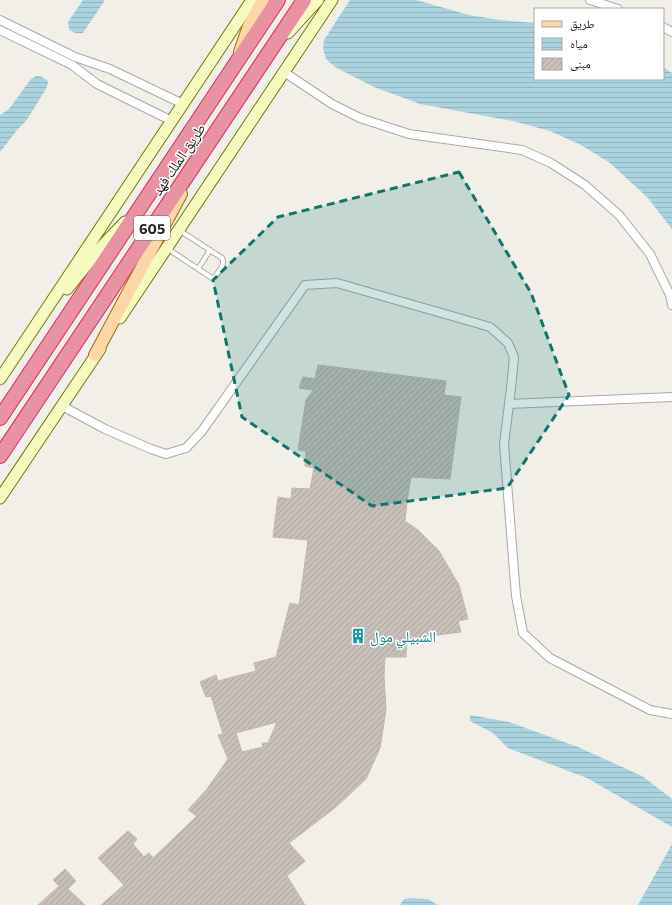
<svg xmlns="http://www.w3.org/2000/svg" width="672" height="905" viewBox="0 0 672 905" font-family="Commissioner,'Noto Naskh Arabic',sans-serif">
	<style>
		.water { fill: url(#water-rules) }
		.building { fill: url(#building-hatch); stroke: #c4b6ab; fill-rule: evenodd }
		.lines { fill: none; stroke-linecap: round; stroke-linejoin: round }
		.lane-casing { stroke: #a9a9a9; stroke-width: 6 }
		.street-casing { stroke: #a9a9a9; stroke-width: 10 }
		.secondary-casing { stroke: #707d05; stroke-width: 13 }
		.primary-casing { stroke: #a06b00; stroke-width: 14 }
		.highway-casing { stroke: #dc2a67; stroke-width: 16 }
		.lane { stroke: #fff; stroke-width: 4 }
		.street { stroke: #fff; stroke-width: 8 }
		.secondary { stroke: #f7fabf; stroke-width: 11 }
		.primary { stroke: #fcd6a4; stroke-width: 12 }
		.highway { stroke: #e892a2; stroke-width: 14 }
		.marked { fill: #0f766e; fill-opacity: 0.2; stroke: #0f766e; stroke-width: 3; stroke-dasharray: 8 5; stroke-linejoin: round }
		.labels { text-anchor: middle; dominant-baseline: central; stroke-width: 3; stroke-linejoin: round; paint-order: stroke }
		.shield { fill: #fff; stroke: #646464; stroke-width: 1 }
		.shield-label { font-size: 14px; font-weight: bold; fill: #222 }
		.street-label { font-size: 15px; fill: #222; stroke: #fff }
		.culture-label { font-size: 15px; fill: #0d838f; stroke: #fff; text-anchor: start }
	</style>
	<defs>
		<pattern id="water-rules" width="6" height="5" patternUnits="userSpaceOnUse"><rect width="6" height="5" fill="#aad3df"/><path d="M0 2.5h6" fill="none" stroke="#92b5bf"/></pattern>
		<pattern id="building-hatch" width="6" height="6" patternUnits="userSpaceOnUse"><rect width="6" height="6" fill="#c7bfb8"/><path d="M-1 1l2-2M0 6l6-6M5 7l2-2" fill="none" stroke="#aba49e"/></pattern>
	</defs>
	<rect width="100%" height="100%" fill="#f2efe9"/>
	<!-- water -->
	<path class="water" d="M 83,0 L 105,0 L 83,33 C 78,34 72,33 69,29 L 68,22 Z
		M 350,0 L 416,0 L 469,15 L 500,20 L 535,23 L 535,79 L 663,79 L 663,67 L 672,73 L 672,229 L 647,197 L 610,163 L 581,145 L 550,131 L 513,121 L 420,104 L 374,87 L 335,67 L 326,59 L 323,49 L 324,40 Z
		M 36,76 L 40,76 L 47,80 L 48,83 L 46,89 L 26,121 L 17,130 L 0,152 L 0,115 L 9,109 L 31,79 Z
		M 470,715 L 509,722 L 578,747 L 642,776 L 672,799 L 672,827 L 587,778 L 508,748 L 493,733 L 470,721 Z
		M 672,843 L 672,905 L 638,905 L 671,846 Z
		M 412,898 L 428,899 L 438,905 L 400,905 L 404,899 Z"/>
	<!-- building -->
	<path class="building" d="M 318,365 L 446,381 L 444,395 L 461,397 L 450,479 L 411,477 L 407,501 L 405,521 L 418,530 L 439,551 L 459,585 L 468,619 L 458,621 L 461,632 L 407,639 L 406,657 L 385,657 L 384,675 L 386,710 L 380,748 L 366,779 L 336,807 L 289,843 L 305,861 L 287,876 L 305,905 L 101,905 L 124,885 L 98,858 L 128,831 L 137,839 L 133,844 L 144,857 L 149,853 L 153,858 L 197,816 L 188,810 L 207,789 L 228,759 L 218,735 L 223,734 L 211,696 L 206,697 L 200,682 L 216,675 L 218,681 L 256,671 L 254,663 L 276,657 L 290,603 L 299,605 L 308,540 L 273,537 L 278,497 L 291,499 L 292,488 L 310,489 L 314,468 L 305,466 L 306,451 L 298,450 L 306,400 L 313,390 L 299,388 L 303,377 L 315,379 ZM 277,722 L 268,743 L 262,743 L 263,747 L 242,752 L 236,733 Z
		M 65,869 L 76,881 L 68,889 L 85,905 L 38,905 L 59,886 L 53,880 Z"/>
	<g class="lines">
		<!-- lane casing -->
		<g class="lane-casing">
			<path id="lane" d="M 168,249 L 212,278 L 215,277 C 218,271 226,265 222,258 L 179,230
				M 198,269 L 210,250"/>
		</g>
		<!-- street casing -->
		<g class="street-casing">
			<path id="street" d="M 590,0 L 618,9
				M 0,20 L 75,57 L 110,69 L 183,104
				M 663,27 L 672,32
				M 0,30 L 72,65 L 97,84 L 172,121
				M 284,72 L 332,104 L 360,118 L 409,134 L 522,150 L 551,163 L 585,185 L 619,215 L 650,254 L 670,295 L 672,305
				M 509,404 L 672,397
				M 62,406 L 105,429 L 151,449 L 166,454 L 186,448 L 202,431 L 305,285 L 337,283 L 490,327 L 508,343 L 514,357 L 511,388 L 504,444 L 516,596 L 523,633 L 550,658 L 650,710 L 672,714"/>
		</g>
		<!-- secondary casing -->
		<g class="secondary-casing">
			<path id="secondary" d="M 288,33 L 318,0
				M 67,289 L 103,245 L 125,222
				M 120,318 L 332,0
				M 0,379 L 252,0
				M 0,498 L 100,349"/>
		</g>
		<!-- primary casing -->
		<g class="primary-casing">
			<path id="primary" d="M 240,52 L 249,26 L 263,0
				M 95,355 L 181,194"/>
		</g>
		<!-- highway casing -->
		<g class="highway-casing">
			<path id="highway" d="M 0,418 L 278,0
				M 0,456 L 304,0"/>
		</g>
		<!-- lane -->
		<use href="#lane" class="lane"/>
		<!-- street -->
		<use href="#street" class="street"/>
		<!-- secondary -->
		<use href="#secondary" class="secondary"/>
		<!-- primary -->
		<use href="#primary" class="primary"/>
		<!-- highway -->
		<use href="#highway" class="highway"/>
	</g>
	<!-- marked area -->
	<path class="marked" d="M 459,172 L 531,293 L 569,395 L 507,488 L 372,506 L 242,417 L 213,280 L 278,217 Z"/>
	<!-- icons -->
	<defs>
		<g id="building-bare" transform="scale(1.2)"><path d="M-4-6H4V6H1V3H-1V6H-4ZM-2.5-4.3h1.7v1.8h-1.7ZM.8-4.3h1.7v1.8H.8ZM-2.5-1h1.7V.8h-1.7ZM.8-1h1.7V.8H.8Z" fill="#0f9aa8" stroke="#fff" stroke-width="2.5" paint-order="stroke"/></g>
	</defs>
	<g fill-rule="evenodd">
		<use href="#building-bare" x="358" y="636"/>
	</g>
	<g class="labels">
		<!-- shield labels -->
		<rect class="shield" x="134" y="216" width="36" height="24" rx="3"/>
		<g class="shield-label">
			<text x="152" y="228">605</text>
		</g>
		<!-- street labels -->
		<g class="street-label">
			<text transform="translate(178 159) rotate(-56)">طريق الملك فهد</text>
		</g>
		<!-- culture labels -->
		<g class="culture-label">
			<text x="370" y="636">الشبيلي مول</text>
		</g>
	</g>
	<!-- legend -->
	<rect x="534" y="8" width="130" height="72" fill="#ffffff" stroke="#a7a7a7"/>
	<rect x="542" y="21" width="20" height="6" fill="#fcd6a4" stroke="#a7a7a7"/>
	<text x="570" y="28" font-size="12" fill="#222222">طريق</text>
	<rect x="542" y="38" width="20" height="12" fill="url(#water-rules)" stroke="#a7a7a7"/>
	<text x="570" y="48" font-size="12" fill="#222222">مياه</text>
	<rect x="542" y="58" width="20" height="12" fill="url(#building-hatch)" stroke="#a7a7a7"/>
	<text x="570" y="68" font-size="12" fill="#222222">مبنى</text>
</svg>
